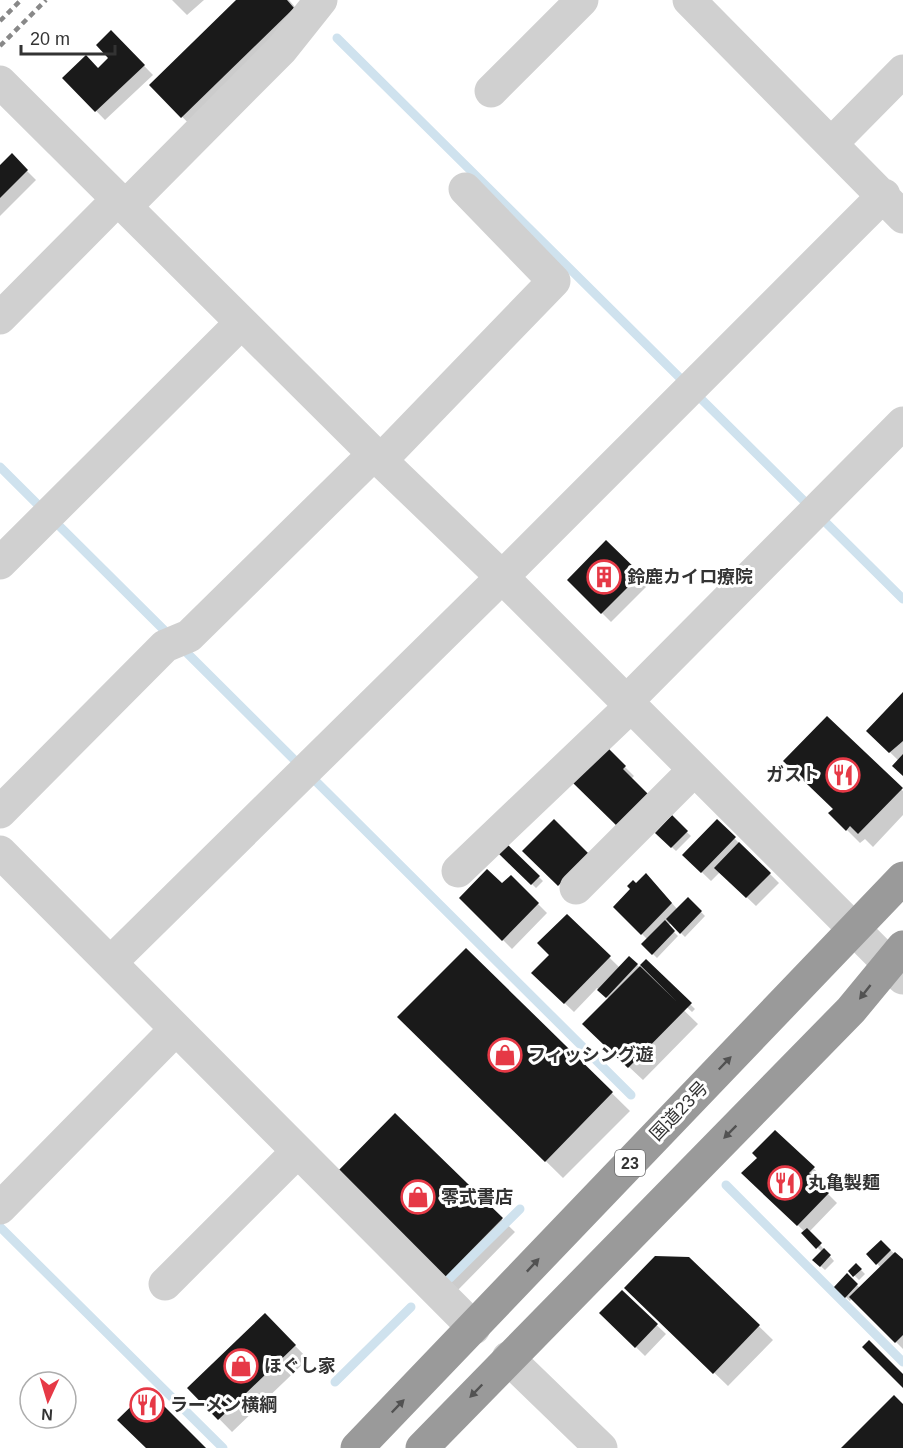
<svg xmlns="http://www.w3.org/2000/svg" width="903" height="1448" viewBox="0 0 903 1448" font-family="Arial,'Noto Sans JP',sans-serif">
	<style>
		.shadow { fill: #0003 }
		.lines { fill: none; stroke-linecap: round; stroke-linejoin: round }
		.stream { stroke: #cfe2ee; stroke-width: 9 }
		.building { fill: #1a1a1a }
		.minor { stroke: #d0d0d0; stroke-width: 33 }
		.highway { stroke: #9a9a9a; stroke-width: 33 }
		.rail { stroke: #888; stroke-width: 4.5; stroke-dasharray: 6 4.5; stroke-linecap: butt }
		.oneway { fill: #525252 }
		.labels { text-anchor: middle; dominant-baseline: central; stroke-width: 6; stroke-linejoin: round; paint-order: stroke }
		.shield { fill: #fff; stroke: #707070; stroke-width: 1.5 }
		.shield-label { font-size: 16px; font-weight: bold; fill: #333 }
		.poi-label { font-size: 18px; font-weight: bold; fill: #333; stroke: #fff; text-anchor: start }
		.street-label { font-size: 18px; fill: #333; stroke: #fff }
	</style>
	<rect width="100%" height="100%" fill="#fff"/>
	<!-- shadow -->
	<path class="shadow" d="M 172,0 L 204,0 L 187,15 Z
		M 238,0 L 289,0 L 316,32 L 205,140 L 151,85 Z
		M 111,32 L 153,75 L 105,120 L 64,78 L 98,70 L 110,58 Z
		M 12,156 L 36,180 L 0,216 L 0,167 Z
		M 606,542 L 649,584 L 611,622 L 569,580 Z
		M 903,694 L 903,774 L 899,761 L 868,731 Z
		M 827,718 L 903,791 L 903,815 L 873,847 L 865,839 L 860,843 L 830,813 L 835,809 Z
		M 608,750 L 634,776 L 631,779 L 628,835 Z
		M 672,818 L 691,836 L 676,851 L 657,833 Z
		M 717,821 L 779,883 L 756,906 L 720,872 L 711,881 L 684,855 Z
		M 507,846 L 543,881 L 536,888 L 500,853 Z
		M 511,877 L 547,913 L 512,949 L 461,898 L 502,886 Z
		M 655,884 L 678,910 L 688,899 L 705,916 L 685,937 L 671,923 L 668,926 L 678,936 L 657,958 L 643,944 L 648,940 L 615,907 L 636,885 Z
		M 567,916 L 619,967 L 630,958 L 698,1024 L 643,1080 L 598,1038 L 609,999 L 597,988 L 574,1012 L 533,973 L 551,955 Z
		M 466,950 L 630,1111 L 563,1178 L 399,1017 Z
		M 646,961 L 695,1009 L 692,1012 L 642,965 Z
		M 395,1115 L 515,1232 L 456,1292 L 336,1175 Z
		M 813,1168 L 823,1177 L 817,1183 L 837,1203 L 809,1232 L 834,1261 L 825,1270 L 814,1260 L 822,1252 L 803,1233 L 805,1232 L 752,1182 Z
		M 881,1242 L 903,1261 L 903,1349 L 852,1298 L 850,1301 L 836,1287 L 847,1275 L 860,1288 L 881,1268 L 868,1254 Z
		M 689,1258 L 773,1340 L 728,1386 L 626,1288 Z
		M 856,1265 L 865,1274 L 859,1280 L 850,1271 Z
		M 622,1292 L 666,1334 L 645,1356 L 601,1313 Z
		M 265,1315 L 308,1359 L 232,1432 L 189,1388 Z"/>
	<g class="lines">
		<!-- stream -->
		<path class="stream" d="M 337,38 L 903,599
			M 0,467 L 170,636
			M 180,646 L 631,1095
			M 726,1185 L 903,1362
			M 0,1227 L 223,1448
			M 450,1278 L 520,1209
			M 335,1382 L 411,1307"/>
	</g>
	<!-- building -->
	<path class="building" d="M 236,0 L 287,0 L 294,8 L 181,118 L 149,85 Z
		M 111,30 L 145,65 L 95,112 L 62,78 L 86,55 L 98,68 L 108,58 L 96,45 Z
		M 12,153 L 28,170 L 0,198 L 0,165 Z
		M 606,540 L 641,574 L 601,614 L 567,580 Z
		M 903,692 L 903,741 L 889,753 L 866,731 Z
		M 827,716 L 903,788 L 858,834 L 850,826 L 846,831 L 828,813 L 833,809 L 783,761 Z
		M 608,748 L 626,766 L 623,769 L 649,795 L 618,827 L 573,783 Z
		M 903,754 L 903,776 L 892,766 Z
		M 672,815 L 688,831 L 671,848 L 655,833 Z
		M 554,819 L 589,854 L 558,886 L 522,851 Z
		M 717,819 L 736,837 L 701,873 L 682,855 Z
		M 739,842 L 771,873 L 746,898 L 714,868 Z
		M 507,844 L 540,876 L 531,885 L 498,853 Z
		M 487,869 L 502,883 L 511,875 L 539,903 L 502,941 L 459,898 Z
		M 646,873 L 672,903 L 641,935 L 613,907 L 630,889 L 627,886 L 633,880 L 636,883 Z
		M 688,897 L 702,911 L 680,934 L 666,919 Z
		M 567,914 L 611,956 L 564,1004 L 531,973 L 549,955 L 537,943 Z
		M 665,920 L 675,931 L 652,955 L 641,944 Z
		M 466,948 L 613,1092 L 545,1162 L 397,1017 Z
		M 629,956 L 638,964 L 606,998 L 597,990 Z
		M 646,959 L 692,1003 L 628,1068 L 582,1024 L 640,966 L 676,1001 L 640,965 Z
		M 395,1113 L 503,1218 L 442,1280 L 334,1175 Z
		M 775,1130 L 815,1167 L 809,1173 L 829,1193 L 797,1226 L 741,1173 L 757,1158 L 752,1153 Z
		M 807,1228 L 822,1243 L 816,1249 L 801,1233 Z
		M 881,1240 L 891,1250 L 876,1265 L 866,1254 Z
		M 824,1248 L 831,1255 L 820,1267 L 812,1260 Z
		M 895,1252 L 903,1259 L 903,1335 L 895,1343 L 849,1297 Z
		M 655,1256 L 689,1257 L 760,1325 L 713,1374 L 624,1288 Z
		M 856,1263 L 862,1269 L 853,1277 L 848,1271 Z
		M 847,1273 L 858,1284 L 845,1298 L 834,1287 Z
		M 622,1290 L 658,1324 L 635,1348 L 599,1313 Z
		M 265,1313 L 296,1345 L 218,1420 L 187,1388 Z
		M 869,1340 L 903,1374 L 903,1388 L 862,1347 Z
		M 148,1390 L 206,1448 L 146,1448 L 117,1420 Z
		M 894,1395 L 903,1404 L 903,1448 L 841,1448 Z"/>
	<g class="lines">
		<!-- minor -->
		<path class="minor" d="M 689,0 L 903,217
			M 0,82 L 374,454 L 502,577 L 903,978
			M 491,91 L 582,0
			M 831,144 L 903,71
			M 126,206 L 282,49 L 321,0
			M 0,318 L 118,199
			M 382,459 L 554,281 L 465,189
			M 0,563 L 241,323
			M 625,703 L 903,423
			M 0,812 L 165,646 L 189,636 L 374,454
			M 0,852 L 474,1328
			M 458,871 L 630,707
			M 576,888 L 694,770
			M 111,962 L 502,577 L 884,195
			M 0,1208 L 176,1029
			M 165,1284 L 297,1152
			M 508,1358 L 601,1448"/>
		<!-- highway -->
		<path class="highway" d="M 357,1448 L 903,878
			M 422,1448 L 851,1010 L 903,947"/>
		<!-- rail -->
		<path class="rail" d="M 0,21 L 21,0
			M 0,46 L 46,0"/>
	</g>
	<!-- one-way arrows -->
	<defs><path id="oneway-solid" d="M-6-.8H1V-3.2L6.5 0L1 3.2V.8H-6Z" transform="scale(1.5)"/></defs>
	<g class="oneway">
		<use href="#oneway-solid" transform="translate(865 992) rotate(128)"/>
		<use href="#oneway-solid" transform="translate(725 1063) rotate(-46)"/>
		<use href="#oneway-solid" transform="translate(730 1132) rotate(135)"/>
		<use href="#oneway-solid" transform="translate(533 1265) rotate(-47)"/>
		<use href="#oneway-solid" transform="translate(476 1391) rotate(134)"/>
		<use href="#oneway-solid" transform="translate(398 1406) rotate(-46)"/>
	</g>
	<!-- icons -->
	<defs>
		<g id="building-ring" transform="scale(1.725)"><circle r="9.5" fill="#fff" stroke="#e63946" stroke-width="1.5"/><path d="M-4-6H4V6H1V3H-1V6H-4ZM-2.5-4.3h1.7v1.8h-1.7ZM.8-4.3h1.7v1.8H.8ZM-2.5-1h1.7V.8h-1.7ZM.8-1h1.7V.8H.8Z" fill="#e63946"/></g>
		<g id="restaurant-ring" transform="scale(1.725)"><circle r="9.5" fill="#fff" stroke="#e63946" stroke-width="1.5"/><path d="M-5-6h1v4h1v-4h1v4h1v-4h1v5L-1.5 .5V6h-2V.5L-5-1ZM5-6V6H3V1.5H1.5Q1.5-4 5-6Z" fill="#e63946"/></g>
		<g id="shop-ring" transform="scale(1.725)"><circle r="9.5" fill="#fff" stroke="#e63946" stroke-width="1.5"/><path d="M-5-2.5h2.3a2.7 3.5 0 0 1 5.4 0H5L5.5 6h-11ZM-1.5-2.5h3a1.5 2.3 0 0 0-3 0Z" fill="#e63946"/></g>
	</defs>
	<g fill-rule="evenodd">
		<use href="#building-ring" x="604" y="577"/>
		<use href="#restaurant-ring" x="843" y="775"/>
		<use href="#shop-ring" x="505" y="1055"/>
		<use href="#restaurant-ring" x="785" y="1183"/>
		<use href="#shop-ring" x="418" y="1197"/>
		<use href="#shop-ring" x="241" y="1366"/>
		<use href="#restaurant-ring" x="147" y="1405"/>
	</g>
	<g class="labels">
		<!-- shield labels -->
		<rect class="shield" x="615" y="1150" width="30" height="26" rx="4.5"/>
		<g class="shield-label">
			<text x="630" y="1163">23</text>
		</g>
		<!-- poi labels -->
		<g class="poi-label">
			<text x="627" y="577">鈴鹿カイロ療院</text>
			<text x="820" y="775" text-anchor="end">ガスト</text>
			<text x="528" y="1055">フィッシング遊</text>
			<text x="808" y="1183">丸亀製麺</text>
			<text x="441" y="1197">零式書店</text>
			<text x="264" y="1366">ほぐし家</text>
			<text x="170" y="1405">ラーメン横綱</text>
		</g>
		<!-- street labels -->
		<g class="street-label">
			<text transform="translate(679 1111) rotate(-46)">国道23号</text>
		</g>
	</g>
	<!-- north arrow -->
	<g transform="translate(48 1400) rotate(184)"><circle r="28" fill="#ffffff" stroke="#adadad" stroke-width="1.5"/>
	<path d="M0-4.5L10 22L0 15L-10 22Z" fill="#e63946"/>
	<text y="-9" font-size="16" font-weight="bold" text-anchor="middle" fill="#333333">N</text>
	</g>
	<!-- scale -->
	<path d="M21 45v9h94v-9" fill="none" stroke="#333333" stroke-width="3"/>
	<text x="30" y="45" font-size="18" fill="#333333" stroke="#ffffff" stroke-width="4.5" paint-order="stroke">20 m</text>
</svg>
